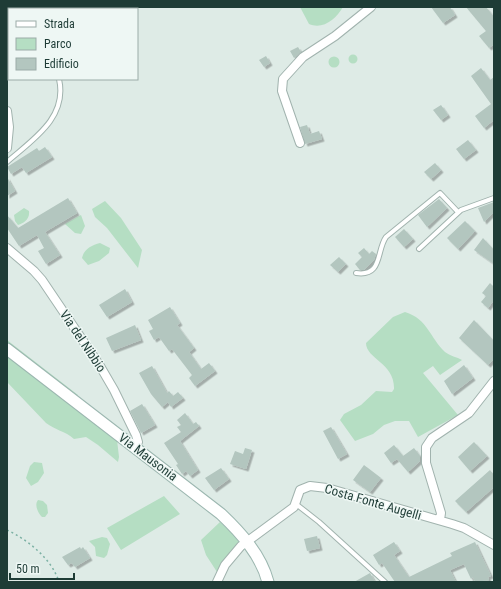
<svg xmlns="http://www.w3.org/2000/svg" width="501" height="589" viewBox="0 0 501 589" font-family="'Roboto Condensed',sans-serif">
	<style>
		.green { fill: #b5dec3 }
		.building { fill: #b3c6bf; filter: url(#shadow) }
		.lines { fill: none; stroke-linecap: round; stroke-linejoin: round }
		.lane-casing { stroke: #a1b3ae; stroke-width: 6 }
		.street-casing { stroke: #a1b3ae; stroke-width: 10 }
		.secondary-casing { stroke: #9cb7b0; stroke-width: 13 }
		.path { stroke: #7cb1a4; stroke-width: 1.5; stroke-dasharray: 2 3; stroke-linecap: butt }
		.lane { stroke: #fff; stroke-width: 4 }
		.street { stroke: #fff; stroke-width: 8 }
		.secondary { stroke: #fff; stroke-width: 11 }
		.labels { text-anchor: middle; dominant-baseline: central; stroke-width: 3; stroke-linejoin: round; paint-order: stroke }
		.street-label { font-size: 13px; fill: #1e3c36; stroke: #eef7f4 }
	</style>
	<defs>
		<filter id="shadow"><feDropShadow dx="2.5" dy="2.5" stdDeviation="0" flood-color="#0004"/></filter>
	</defs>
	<rect width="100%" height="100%" fill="#deebe6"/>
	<!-- green -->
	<path class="green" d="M 7,7 L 26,7 L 27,9 L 9,9 L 9,46 L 7,46 Z
		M 300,7 L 343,7 C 336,19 323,30 309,24 Z
		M348.5 59a4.5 4.5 0 1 1 9 0a4.5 4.5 0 1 1-9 0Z
		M328.5 62a5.5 5.5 0 1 1 11 0a5.5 5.5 0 1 1-11 0Z
		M 105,201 L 121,218 L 142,250 L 138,268 L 107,228 L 95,217 L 92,209 Z
		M 24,208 L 29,211 C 30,219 24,223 18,225 L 15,221 L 14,215 Z
		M 81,215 L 85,226 L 81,234 L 75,233 L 65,224 Z
		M 100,243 L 110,248 L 109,253 L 99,261 L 88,265 L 82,258 C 84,249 92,245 100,243 Z
		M 405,312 C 428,319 430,338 445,352 C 450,356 457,357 462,360 L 440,375 L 433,366 L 423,373 L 458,415 L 418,437 L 409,421 L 395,421 L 384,425 L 373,434 L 355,441 L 340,420 L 344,414 L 361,405 L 376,391 L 392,392 L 394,389 C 395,363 366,359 366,343 L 393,317 Z
		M 7,340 L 78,395 L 76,397 L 7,342 Z
		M 7,355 L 117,440 L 119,457 L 118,462 L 98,445 L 86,437 L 74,439 C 65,431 55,430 46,423 L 7,382 Z
		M 34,462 L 42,463 L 44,473 L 38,482 L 31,486 L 26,478 L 30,466 Z
		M 164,496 L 180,514 L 121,550 L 107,528 Z
		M 38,500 L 43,501 L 47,505 L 48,513 L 45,517 L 42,517 C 38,513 34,505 38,500 Z
		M 220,522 L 234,535 L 240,544 L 217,572 L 206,555 L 201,540 Z
		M 102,537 L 107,538 L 110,544 L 107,555 L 104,558 L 96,556 L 95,547 L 89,541 Z"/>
	<!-- building -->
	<path class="building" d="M 431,7 L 450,7 L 455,15 L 443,23 Z
		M 466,7 L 486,7 L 494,17 L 494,44 L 489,48 L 479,36 L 486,31 Z
		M 298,47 L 301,52 L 294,58 L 290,51 Z
		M 266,56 L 270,63 L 264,67 L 259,60 Z
		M 481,68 L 490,80 L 494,77 L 494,120 L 484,128 L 475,116 L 491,104 L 471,76 Z
		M 441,105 L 448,115 L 441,120 L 433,110 Z
		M 307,125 L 310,134 L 319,131 L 322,139 L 305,144 L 300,127 Z
		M 468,140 L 476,150 L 464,159 L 456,149 Z
		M 45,147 L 52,157 L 26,173 L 22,167 L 11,174 L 7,167 L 37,148 L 39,151 Z
		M 435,163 L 441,170 L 431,179 L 424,172 Z
		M 7,177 L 15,191 L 7,196 Z
		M 68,198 L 77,213 L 45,232 L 60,255 L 46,264 L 38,251 L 44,248 L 37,235 L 19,246 L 7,228 L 7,215 L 18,228 Z
		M 439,199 L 447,208 L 427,227 L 418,215 Z
		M 494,202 L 494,212 L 484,222 L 478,208 Z
		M 465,221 L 475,231 L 458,249 L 447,238 Z
		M 404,229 L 413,239 L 404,247 L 395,237 Z
		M 483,238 L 494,250 L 494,264 L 474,250 Z
		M 364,248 L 369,254 L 372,251 L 376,254 L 374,260 L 364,270 L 360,270 L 355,264 L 362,257 L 358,253 Z
		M 339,257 L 346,264 L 338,272 L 330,265 Z
		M 490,283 L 494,287 L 494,300 L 488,308 L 481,302 L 486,296 L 482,293 Z
		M 125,289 L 132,302 L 107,317 L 99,305 Z
		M 170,307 L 180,323 L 177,325 L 194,348 L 189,352 L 201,369 L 209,363 L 215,371 L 195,386 L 189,378 L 192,375 L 172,349 L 169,351 L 159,337 L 154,340 L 149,331 L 153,329 L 148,320 Z
		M 474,320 L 494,341 L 494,359 L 488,365 L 459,338 Z
		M 135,325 L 141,340 L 112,351 L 106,338 Z
		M 464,365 L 473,378 L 452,394 L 444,381 Z
		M 152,366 L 167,393 L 169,391 L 173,396 L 178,392 L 183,398 L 171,407 L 168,402 L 162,407 L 151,394 L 139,373 Z
		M 142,404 L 155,425 L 141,433 L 130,411 Z
		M 185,413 L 193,424 L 196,422 L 199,426 L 180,441 L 198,470 L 190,476 L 186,471 L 182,474 L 176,465 L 178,464 L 164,443 L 181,432 L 177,427 L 181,425 L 177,420 Z
		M 331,427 L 347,454 L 338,459 L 323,431 Z
		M 474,442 L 487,456 L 470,471 L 458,457 Z
		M 394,445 L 403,456 L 414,448 L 420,456 L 420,461 L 408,472 L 397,459 L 391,463 L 384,453 Z
		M 245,448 L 252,450 L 246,469 L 230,464 L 235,451 L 243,454 Z
		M 364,465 L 381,478 L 370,492 L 353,480 Z
		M 221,468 L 229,479 L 214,490 L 205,478 Z
		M 490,470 L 494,475 L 494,487 L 466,512 L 455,501 Z
		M 317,536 L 320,548 L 307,551 L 304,539 Z
		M 394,542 L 400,551 L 394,555 L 409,577 L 452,556 L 450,553 L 475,542 L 491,576 L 488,577 L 489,580 L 475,582 L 473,577 L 471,579 L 464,564 L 450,570 L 456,582 L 395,582 L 382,563 L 379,565 L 373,555 Z
		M 80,547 L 81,549 L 83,547 L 90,558 L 75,567 L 72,563 L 68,565 L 62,557 Z
		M 370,573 L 375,582 L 354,582 Z"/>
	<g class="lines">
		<!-- lane casing -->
		<g class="lane-casing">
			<path id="lane" d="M 7,162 C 32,140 68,118 59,79
				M 419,249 L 461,210 L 494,198
				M 356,273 C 383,277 376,251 386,237 L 440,193 L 458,212
				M 296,504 L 319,522 L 385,582"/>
		</g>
		<!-- street casing -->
		<g class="street-casing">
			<path id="street" d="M 7,111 L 9,127 L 7,148
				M 300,143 L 282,91 L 283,79 L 303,57 L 335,36 L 371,7
				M 7,248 L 34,271 L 42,280 L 100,366 L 114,390 L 136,435 L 138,442 L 135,447
				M 440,520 L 441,513 L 426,463 L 426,447 L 432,438 L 469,413 L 494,381
				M 217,582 L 225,565 L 241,546 L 294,507 L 300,490 L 310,486 L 327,488 L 452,524 L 464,528 L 494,545"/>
		</g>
		<!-- secondary casing -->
		<g class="secondary-casing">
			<path id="secondary" d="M 7,349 L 221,514 C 241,533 261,555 268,582"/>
		</g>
		<!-- path -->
		<path class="path" d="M 7,530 C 28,540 52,559 59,582"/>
		<!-- lane -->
		<use href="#lane" class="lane"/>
		<!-- street -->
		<use href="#street" class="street"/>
		<!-- secondary -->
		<use href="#secondary" class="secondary"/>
	</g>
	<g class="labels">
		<!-- street labels -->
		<g class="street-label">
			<text transform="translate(83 341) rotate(56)">Via del Nibbio</text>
			<text transform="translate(148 457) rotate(37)">Via Mausonia</text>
			<text transform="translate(373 502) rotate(16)">Costa Fonte Augelli</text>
		</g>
	</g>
	<!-- border -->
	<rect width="501" height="589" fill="none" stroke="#1e3c36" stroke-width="16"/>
	<!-- legend -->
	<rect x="8" y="8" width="130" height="72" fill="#eef7f4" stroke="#9baca8"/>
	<rect x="16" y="21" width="20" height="6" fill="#ffffff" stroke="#9baca8"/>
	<text x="44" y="28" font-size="12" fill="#1e3c36">Strada</text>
	<rect x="16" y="38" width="20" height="12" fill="#b5dec3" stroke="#9baca8"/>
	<text x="44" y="48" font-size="12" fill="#1e3c36">Parco</text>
	<rect x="16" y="58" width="20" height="12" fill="#b3c6bf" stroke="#9baca8"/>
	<text x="44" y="68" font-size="12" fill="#1e3c36">Edificio</text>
	<!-- scale -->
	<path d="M10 573v6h64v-6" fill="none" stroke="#1e3c36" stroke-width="2"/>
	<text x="16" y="573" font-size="12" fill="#1e3c36" stroke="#eef7f4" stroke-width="3" paint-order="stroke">50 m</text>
</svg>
